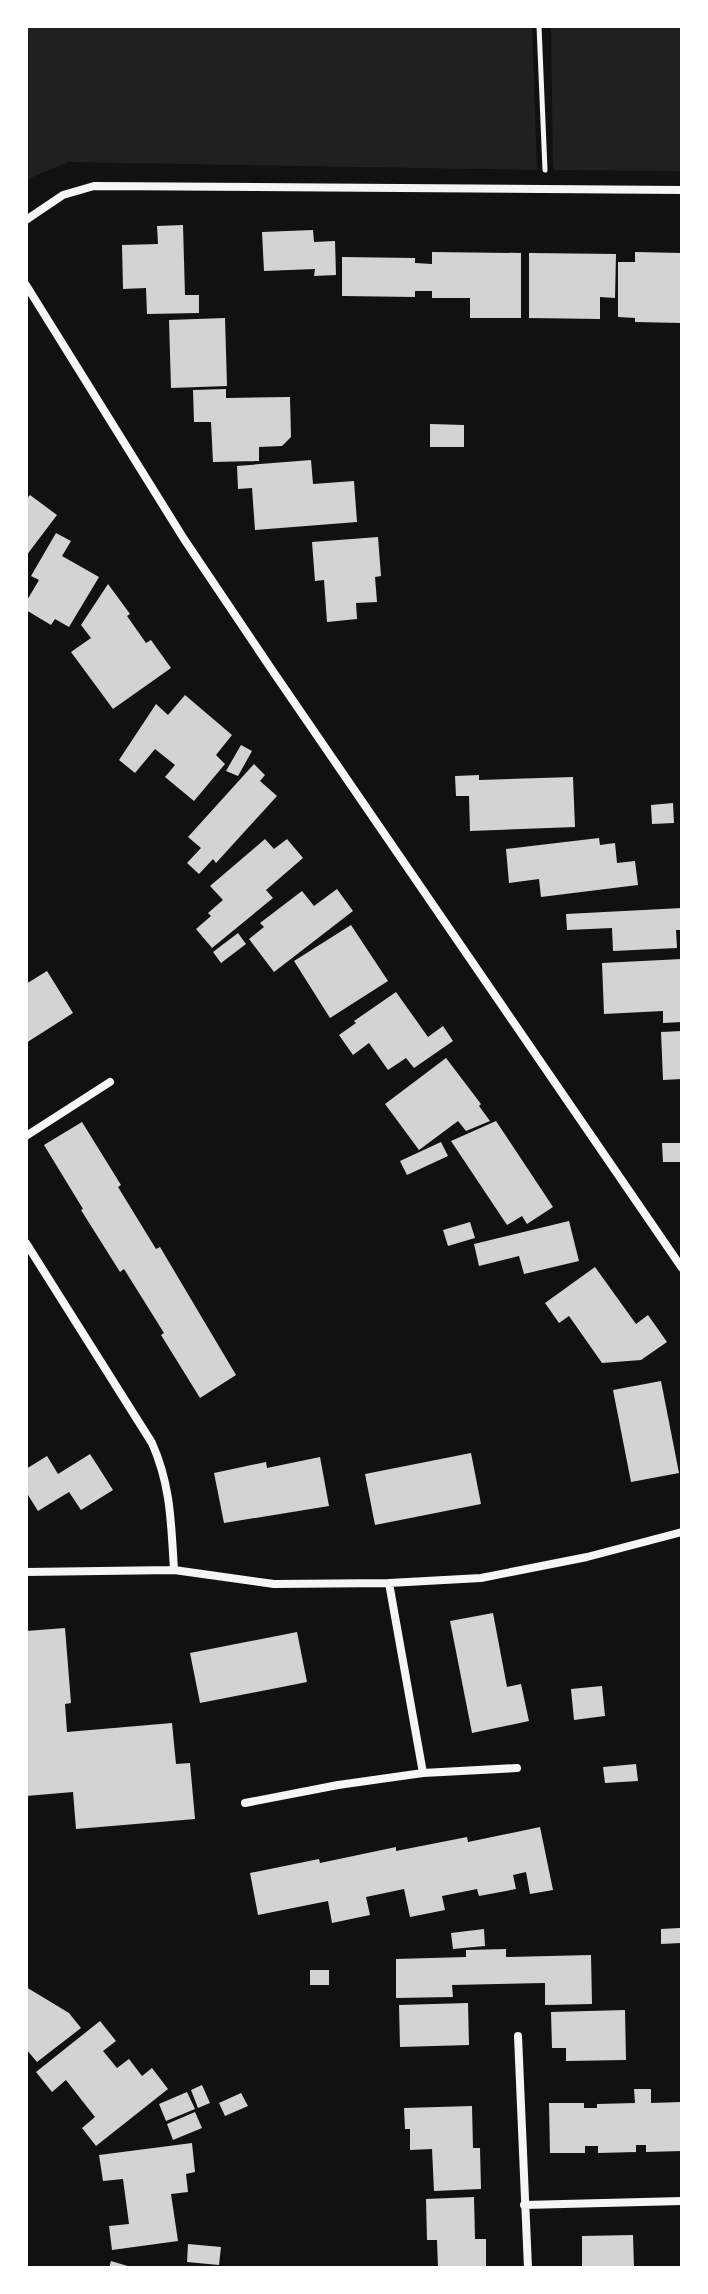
<svg xmlns="http://www.w3.org/2000/svg" width="708" height="2294" viewBox="0 0 708 2294" font-family="Arial,sans-serif">
	<style>
		.green { fill: #202020 }
		.building { fill: #d3d3d3 }
		.lines { fill: none; stroke-linecap: round; stroke-linejoin: round }
		.path { stroke: #f5f5f5; stroke-width: 5 }
		.minor { stroke: #f5f5f5; stroke-width: 8 }
	</style>
	<rect width="100%" height="100%" fill="#111"/>
	<!-- green -->
	<path class="green" d="M 26,26 L 532,26 L 537,170 L 68,162 L 26,180 Z
		M 551,26 L 682,26 L 682,171 L 553,170 Z"/>
	<!-- building -->
	<path class="building" d="M 183,225 L 185,295 L 199,295 L 199,313 L 147,314 L 146,288 L 123,289 L 122,245 L 158,244 L 157,226 Z
		M 313,230 L 314,242 L 335,241 L 336,275 L 314,276 L 315,269 L 264,271 L 262,232 Z
		M 432,252 L 521,253 L 521,318 L 470,318 L 470,298 L 432,298 L 432,291 L 415,291 L 415,297 L 342,296 L 342,257 L 415,258 L 415,263 L 432,264 Z
		M 635,252 L 682,253 L 682,323 L 635,322 L 635,318 L 618,317 L 618,262 L 635,262 Z
		M 529,253 L 616,254 L 615,298 L 600,297 L 600,319 L 529,318 Z
		M 225,318 L 227,386 L 171,388 L 169,320 Z
		M 226,389 L 226,398 L 290,397 L 291,437 L 282,446 L 259,447 L 259,461 L 213,462 L 211,422 L 194,422 L 193,390 Z
		M 430,424 L 464,425 L 464,447 L 430,447 Z
		M 311,460 L 313,484 L 354,481 L 357,522 L 255,530 L 252,488 L 238,489 L 237,466 Z
		M 30,495 L 57,515 L 26,556 L 26,499 Z
		M 56,533 L 71,541 L 62,556 L 99,577 L 69,627 L 55,619 L 51,625 L 26,610 L 26,602 L 39,580 L 31,576 Z
		M 378,537 L 381,576 L 375,577 L 377,602 L 356,603 L 357,619 L 327,622 L 324,580 L 315,581 L 312,542 Z
		M 108,584 L 130,614 L 127,616 L 146,643 L 151,640 L 171,668 L 113,709 L 71,652 L 91,638 L 81,625 Z
		M 185,695 L 232,735 L 216,755 L 225,764 L 194,801 L 165,777 L 175,765 L 155,749 L 135,773 L 119,760 L 156,704 L 168,715 Z
		M 241,745 L 252,751 L 238,776 L 226,771 Z
		M 254,764 L 265,775 L 260,781 L 277,796 L 216,863 L 213,859 L 199,874 L 187,863 L 201,848 L 188,837 Z
		M 479,775 L 479,780 L 573,777 L 575,827 L 470,831 L 469,796 L 456,796 L 455,776 Z
		M 673,803 L 674,823 L 652,824 L 651,805 Z
		M 599,838 L 600,845 L 615,843 L 617,863 L 635,861 L 638,885 L 541,897 L 539,879 L 509,883 L 506,849 Z
		M 265,839 L 274,849 L 287,839 L 303,858 L 266,890 L 273,898 L 212,948 L 196,929 L 211,916 L 208,913 L 223,900 L 210,886 Z
		M 337,889 L 353,911 L 274,972 L 249,939 L 264,927 L 260,923 L 302,891 L 314,906 Z
		M 682,908 L 682,930 L 676,930 L 677,948 L 613,951 L 612,928 L 567,930 L 566,914 Z
		M 351,925 L 388,981 L 330,1018 L 294,961 Z
		M 238,933 L 246,944 L 221,963 L 213,952 Z
		M 682,959 L 682,1022 L 663,1023 L 663,1011 L 604,1014 L 602,963 Z
		M 47,971 L 73,1013 L 26,1043 L 26,984 Z
		M 396,992 L 428,1037 L 443,1026 L 453,1041 L 414,1068 L 406,1058 L 388,1070 L 369,1043 L 353,1055 L 339,1035 L 356,1023 L 354,1021 Z
		M 682,1031 L 682,1079 L 663,1080 L 661,1032 Z
		M 446,1058 L 481,1104 L 479,1106 L 490,1121 L 466,1131 L 458,1121 L 419,1150 L 385,1104 Z
		M 496,1121 L 553,1207 L 527,1224 L 522,1216 L 507,1225 L 451,1141 Z
		M 82,1122 L 121,1185 L 118,1187 L 156,1249 L 160,1247 L 236,1375 L 200,1398 L 161,1335 L 164,1333 L 124,1269 L 120,1272 L 81,1210 L 83,1209 L 44,1145 Z
		M 441,1142 L 448,1156 L 407,1175 L 400,1161 Z
		M 662,1143 L 682,1143 L 682,1162 L 663,1162 Z
		M 569,1221 L 579,1261 L 524,1274 L 519,1256 L 479,1266 L 474,1244 Z
		M 470,1222 L 475,1238 L 448,1246 L 443,1230 Z
		M 595,1267 L 636,1324 L 648,1315 L 667,1342 L 641,1360 L 602,1363 L 569,1316 L 559,1323 L 545,1303 Z
		M 661,1381 L 679,1473 L 631,1482 L 613,1390 Z
		M 471,1453 L 481,1504 L 375,1525 L 365,1474 Z
		M 90,1454 L 113,1490 L 81,1510 L 69,1492 L 38,1511 L 28,1495 L 26,1496 L 26,1469 L 47,1456 L 58,1474 Z
		M 320,1457 L 329,1506 L 224,1523 L 214,1473 L 266,1462 L 267,1468 Z
		M 493,1613 L 507,1687 L 521,1684 L 529,1721 L 472,1733 L 450,1621 Z
		M 65,1628 L 71,1703 L 65,1704 L 67,1732 L 172,1723 L 176,1764 L 190,1763 L 195,1819 L 76,1829 L 73,1792 L 26,1796 L 26,1631 Z
		M 297,1632 L 307,1682 L 200,1703 L 190,1653 Z
		M 602,1686 L 605,1716 L 574,1720 L 571,1689 Z
		M 636,1764 L 638,1781 L 605,1783 L 603,1767 Z
		M 540,1827 L 553,1890 L 530,1894 L 526,1872 L 513,1875 L 516,1889 L 479,1896 L 477,1889 L 442,1896 L 445,1910 L 410,1917 L 404,1889 L 366,1897 L 370,1915 L 332,1923 L 328,1901 L 258,1915 L 250,1873 L 319,1859 L 320,1863 L 396,1847 L 396,1851 L 467,1837 L 468,1842 Z
		M 680,1928 L 681,1943 L 661,1944 L 661,1929 Z
		M 484,1929 L 485,1946 L 453,1949 L 451,1933 Z
		M 506,1949 L 506,1957 L 591,1955 L 592,2004 L 545,2005 L 545,1983 L 452,1985 L 453,1997 L 396,1998 L 396,1959 L 466,1957 L 466,1950 Z
		M 310,1970 L 329,1970 L 329,1985 L 310,1985 Z
		M 26,1987 L 69,2013 L 81,2028 L 37,2062 L 26,2049 Z
		M 468,2003 L 469,2045 L 400,2047 L 399,2005 Z
		M 625,2010 L 626,2060 L 566,2061 L 566,2048 L 552,2048 L 551,2012 Z
		M 100,2021 L 116,2041 L 103,2051 L 117,2068 L 129,2059 L 142,2076 L 152,2068 L 168,2089 L 96,2146 L 82,2128 L 95,2117 L 80,2098 L 66,2080 L 52,2092 L 36,2072 Z
		M 202,2085 L 210,2103 L 198,2108 L 191,2090 Z
		M 634,2089 L 651,2089 L 651,2103 L 681,2102 L 682,2151 L 646,2152 L 646,2145 L 636,2145 L 636,2152 L 598,2153 L 598,2146 L 585,2146 L 585,2153 L 550,2153 L 549,2103 L 584,2103 L 584,2108 L 597,2108 L 597,2104 L 635,2103 Z
		M 187,2092 L 195,2109 L 166,2121 L 159,2104 Z
		M 241,2093 L 248,2106 L 225,2116 L 219,2103 Z
		M 472,2106 L 473,2148 L 480,2148 L 481,2189 L 434,2191 L 432,2149 L 410,2150 L 410,2129 L 405,2129 L 404,2108 Z
		M 195,2112 L 202,2128 L 173,2140 L 167,2124 Z
		M 192,2143 L 195,2172 L 186,2174 L 188,2192 L 171,2194 L 178,2241 L 112,2250 L 109,2226 L 129,2224 L 123,2179 L 103,2181 L 99,2155 Z
		M 474,2197 L 475,2239 L 486,2239 L 486,2268 L 438,2268 L 437,2240 L 427,2240 L 426,2199 Z
		M 633,2235 L 634,2268 L 582,2268 L 582,2236 Z
		M 188,2244 L 221,2247 L 219,2265 L 187,2262 Z
		M 111,2261 L 131,2267 L 131,2268 L 109,2268 Z"/>
	<g class="lines">
		<!-- path -->
		<path class="path" d="M 539,26 L 545,170"/>
		<!-- minor -->
		<path class="minor" d="M 26,220 L 63,195 L 94,186 L 682,190
			M 26,285 L 184,539 L 272,670 L 682,1268
			M 26,1136 L 110,1082
			M 26,1243 L 152,1443 C 171,1486 171,1523 174,1570
			M 26,1572 L 174,1570 L 274,1584 L 389,1583 L 481,1578 L 587,1557 L 682,1532
			M 389,1583 L 423,1773
			M 245,1803 L 338,1785 L 423,1773 L 517,1768
			M 518,2036 L 528,2268
			M 524,2205 L 682,2201"/>
	</g>
	<!-- border -->
	<rect width="708" height="2294" fill="none" stroke="#ffffff" stroke-width="56"/>
</svg>
